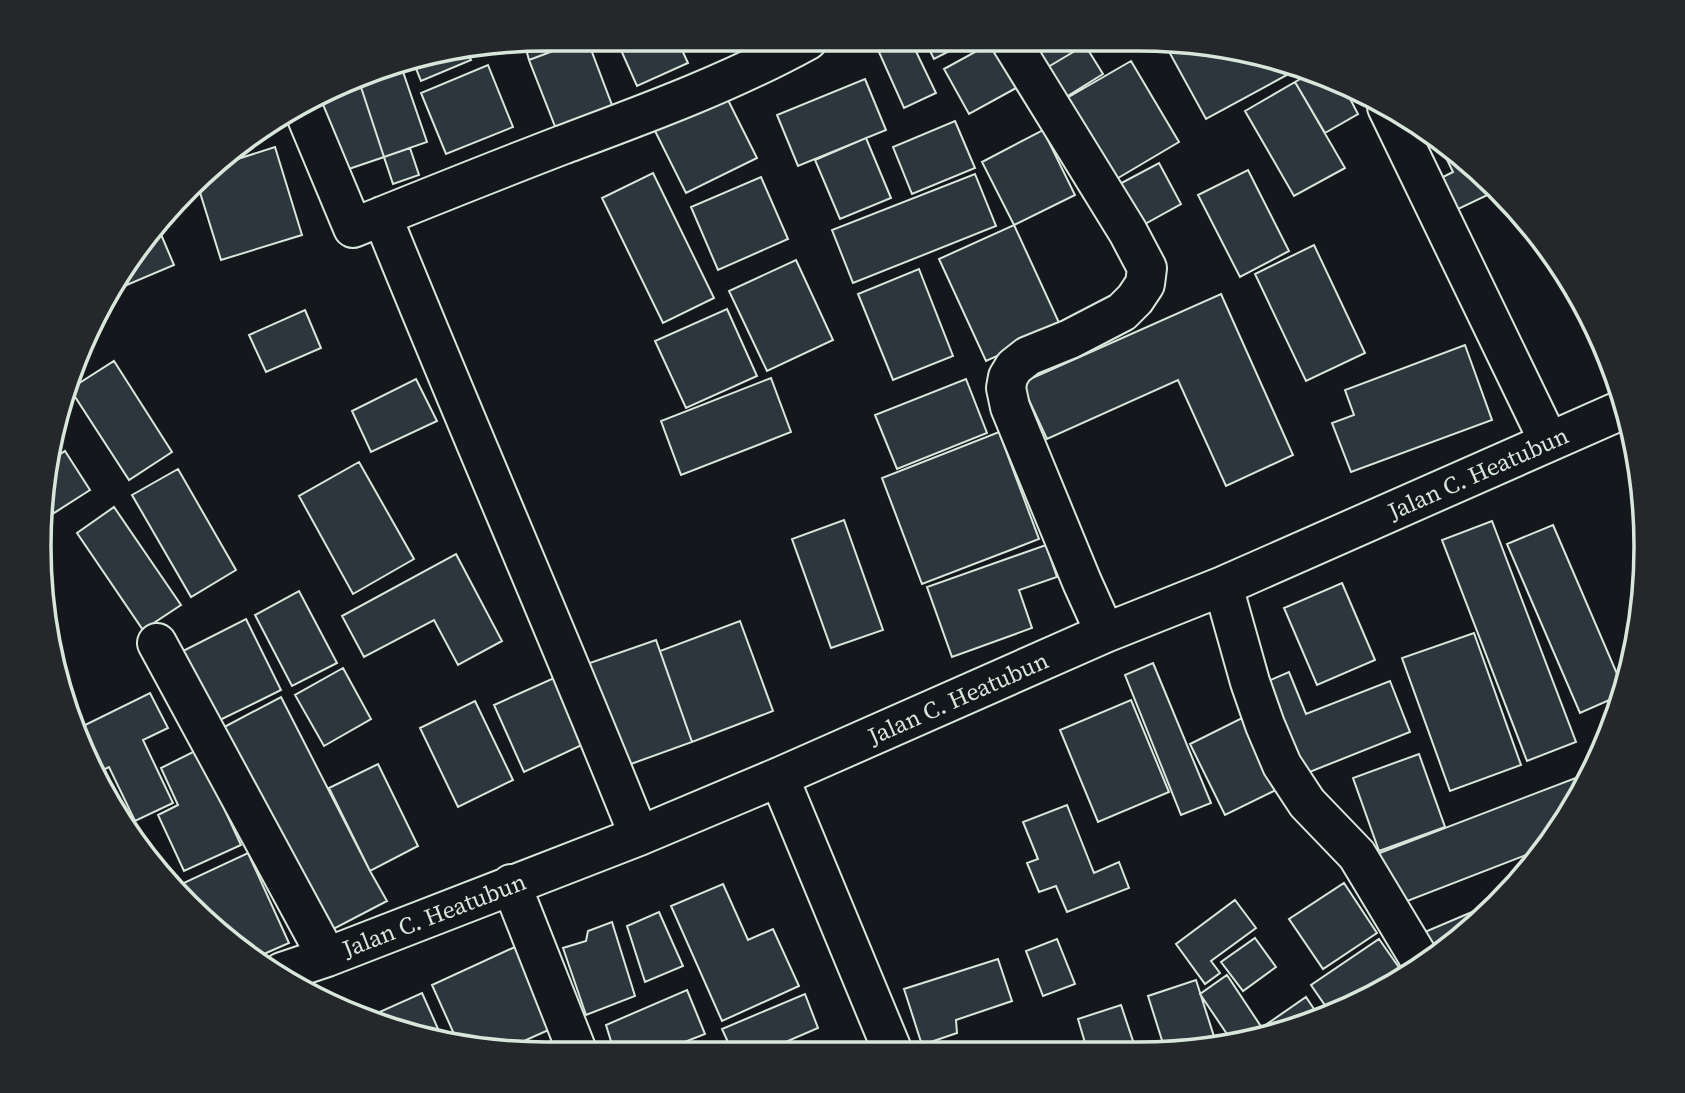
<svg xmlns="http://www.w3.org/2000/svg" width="1685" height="1093" viewBox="0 0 1685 1093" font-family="'Source Serif 4',serif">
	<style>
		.building { fill: #2c363c; stroke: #d8e6dc; stroke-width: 2 }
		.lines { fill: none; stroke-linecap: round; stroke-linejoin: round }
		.minor-casing { stroke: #d8e6dc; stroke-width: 42 }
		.minor { stroke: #14181c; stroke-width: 38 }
		.labels { text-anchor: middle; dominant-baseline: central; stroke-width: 5; stroke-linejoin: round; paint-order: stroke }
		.street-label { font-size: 24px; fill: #d8e6dc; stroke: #14181c }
		.rim { fill: none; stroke: #d8e6dc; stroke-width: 3.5 }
	</style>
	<rect width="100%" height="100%" fill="#14181c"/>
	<!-- building -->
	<path class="building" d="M 546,38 L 585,39 L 529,60 L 524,42 Z
		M 585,39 L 587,39 L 615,113 L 558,134 L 529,60 Z
		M 616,39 L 677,39 L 688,63 L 637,86 Z
		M 874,41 L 911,41 L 936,93 L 904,108 Z
		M 925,41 L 969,41 L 934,59 Z
		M 993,42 L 1018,87 L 969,114 L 944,69 Z
		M 1032,42 L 1090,42 L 1048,67 Z
		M 1176,43 L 1205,43 L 1296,70 L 1206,119 L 1167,48 Z
		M 1085,45 L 1103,74 L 1066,97 L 1048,67 Z
		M 467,52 L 471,60 L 421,81 L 413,61 Z
		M 1131,61 L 1179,142 L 1108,184 L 1060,102 Z
		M 400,63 L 427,142 L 384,157 L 358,78 L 384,65 Z
		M 488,65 L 513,127 L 446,154 L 421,93 Z
		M 1309,74 L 1343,85 L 1358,114 L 1325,133 L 1295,82 Z
		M 358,78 L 384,157 L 343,171 L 319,97 Z
		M 865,79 L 886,130 L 798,166 L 777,115 Z
		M 1295,82 L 1345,168 L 1294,196 L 1245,111 Z
		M 725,94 L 757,158 L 686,193 L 654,129 Z
		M 955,121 L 975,168 L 912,194 L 893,147 Z
		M 1043,130 L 1075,195 L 1014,225 L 982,162 Z
		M 866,138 L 891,198 L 840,219 L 815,160 Z
		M 1438,141 L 1473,164 L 1498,190 L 1452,212 L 1437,180 L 1453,172 Z
		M 275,147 L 302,235 L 221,260 L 198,186 L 222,164 Z
		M 410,148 L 419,175 L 393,184 L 384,157 Z
		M 1159,163 L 1181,204 L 1136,229 L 1114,187 Z
		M 1248,170 L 1289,251 L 1240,277 L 1198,195 Z
		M 653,173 L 714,298 L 663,323 L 602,198 Z
		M 975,174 L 996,226 L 853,283 L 832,230 Z
		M 761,177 L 788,239 L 718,270 L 691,207 Z
		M 157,225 L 174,265 L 115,290 L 143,238 Z
		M 1014,225 L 1061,327 L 986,361 L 939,259 Z
		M 1314,245 L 1365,353 L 1306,381 L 1255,274 Z
		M 796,260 L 833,340 L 767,371 L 729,291 Z
		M 919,269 L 953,356 L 893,380 L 858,294 Z
		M 1221,294 L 1293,455 L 1226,486 L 1178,380 L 1047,439 L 1021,383 Z
		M 727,309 L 757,376 L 686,408 L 655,341 Z
		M 305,310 L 321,348 L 266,372 L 249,335 Z
		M 1465,345 L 1492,420 L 1351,472 L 1332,423 L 1354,415 L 1345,390 Z
		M 114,361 L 172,452 L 129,480 L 70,389 Z
		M 771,378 L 791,432 L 681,475 L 661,421 Z
		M 416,379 L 437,421 L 371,452 L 352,411 Z
		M 966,379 L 987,433 L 897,469 L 875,415 Z
		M 999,432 L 1039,539 L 922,584 L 882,478 Z
		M 65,451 L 90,490 L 54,513 L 43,496 L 50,461 Z
		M 359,462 L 414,559 L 353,594 L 299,496 Z
		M 178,469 L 236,570 L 191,597 L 132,495 Z
		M 114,507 L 181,605 L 143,630 L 77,533 Z
		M 844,520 L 883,630 L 831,648 L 792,539 Z
		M 1492,521 L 1576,742 L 1527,761 L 1442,540 Z
		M 1553,525 L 1624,690 L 1623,694 L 1580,713 L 1507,544 Z
		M 1046,545 L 1057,577 L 1019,590 L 1032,628 L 952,657 L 927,587 Z
		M 456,554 L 502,641 L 458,665 L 434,620 L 364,657 L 342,616 Z
		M 1342,583 L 1375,660 L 1317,685 L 1284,608 Z
		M 299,591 L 337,663 L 292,686 L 255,615 Z
		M 246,619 L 281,690 L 218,721 L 183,651 Z
		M 740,621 L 773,711 L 692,742 L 660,651 Z
		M 1474,633 L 1521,765 L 1450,791 L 1402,658 Z
		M 656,640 L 692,742 L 617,769 L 581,666 Z
		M 1153,663 L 1211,803 L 1181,815 L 1125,675 Z
		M 343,668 L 371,719 L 324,746 L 295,695 Z
		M 1289,672 L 1306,714 L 1390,681 L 1410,732 L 1302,775 L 1266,682 Z
		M 554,678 L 584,744 L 524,772 L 494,705 Z
		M 150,693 L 168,728 L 143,740 L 173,803 L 135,821 L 109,767 L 99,772 L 79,728 Z
		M 281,697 L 370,871 L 387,901 L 320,936 L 213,733 Z
		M 1131,700 L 1169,792 L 1098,822 L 1060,730 Z
		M 475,701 L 513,780 L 458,807 L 420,728 Z
		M 1248,715 L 1282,787 L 1225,815 L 1190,744 Z
		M 197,750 L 241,845 L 184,871 L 158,815 L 178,805 L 161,768 Z
		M 1419,754 L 1445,827 L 1379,851 L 1353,778 Z
		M 378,764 L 418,846 L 370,871 L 329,788 Z
		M 1586,774 L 1588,780 L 1579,800 L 1544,848 L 1397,905 L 1377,854 Z
		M 1067,805 L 1094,873 L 1119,862 L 1129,888 L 1067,912 L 1056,886 L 1039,892 L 1027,863 L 1038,859 L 1023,822 Z
		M 248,853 L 289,943 L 257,957 L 212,929 L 175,887 Z
		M 1344,883 L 1377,933 L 1323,969 L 1289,919 Z
		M 723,884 L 748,940 L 773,929 L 799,986 L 722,1021 L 671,906 Z
		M 1235,900 L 1256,928 L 1211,961 L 1220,973 L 1205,984 L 1176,944 Z
		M 1491,904 L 1492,908 L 1448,949 L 1431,960 L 1420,934 Z
		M 659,912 L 683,966 L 645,982 L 627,926 Z
		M 612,922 L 635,996 L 586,1015 L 563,948 L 586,941 L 588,931 Z
		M 1255,938 L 1276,967 L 1243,991 L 1221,962 Z
		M 1057,939 L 1075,984 L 1043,996 L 1026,951 Z
		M 1379,939 L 1405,976 L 1364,1002 L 1331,1014 L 1311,985 Z
		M 517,946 L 553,1028 L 504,1050 L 481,1050 L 459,1045 L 432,985 Z
		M 998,959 L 1012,1001 L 956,1020 L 957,1033 L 922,1045 L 904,989 Z
		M 1227,975 L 1268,1037 L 1233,1043 L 1200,994 Z
		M 1196,980 L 1217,1046 L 1166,1053 L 1148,996 Z
		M 687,990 L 705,1034 L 662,1051 L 614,1051 L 606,1025 Z
		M 422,993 L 443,1040 L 364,1019 Z
		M 805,994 L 818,1028 L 774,1047 L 776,1052 L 732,1051 L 722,1029 Z
		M 1306,997 L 1320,1018 L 1271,1037 L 1264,1026 Z
		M 1121,1005 L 1137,1053 L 1088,1053 L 1078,1019 Z
		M 1049,1045 L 1051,1053 L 1020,1053 Z"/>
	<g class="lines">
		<!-- minor casing -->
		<g class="minor-casing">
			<path id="minor" d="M 1011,42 L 1128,232 L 1147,268 L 1145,284 L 1135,299 L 1122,312 L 1070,339 L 1028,356 L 1014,367 L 1008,377 L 1006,388 L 1010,407 L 1082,582 L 1105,633
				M 302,106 L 353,228 C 422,200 492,172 562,145 C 645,114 730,83 808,40
				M 1387,107 L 1549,442
				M 382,216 C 466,424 556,629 639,836
				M 1223,586 L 1250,682 L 1265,725 L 1282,765 L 1307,803 L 1357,855 L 1423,965
				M 157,643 L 327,957
				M 779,777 L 893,1052
				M 511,884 L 577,1051
				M 282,972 L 327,957 L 639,836 L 779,777 L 1105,633 L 1223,586 L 1626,408"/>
		</g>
		<!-- minor -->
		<use href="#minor" class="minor"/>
	</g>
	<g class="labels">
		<!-- street labels -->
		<g class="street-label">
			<text transform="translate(1478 473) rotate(-24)">Jalan C. Heatubun</text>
			<text transform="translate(958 698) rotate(-24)">Jalan C. Heatubun</text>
			<text transform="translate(434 915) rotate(-21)">Jalan C. Heatubun</text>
		</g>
	</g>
	<!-- crop -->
	<path d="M0 0H1685V1093H0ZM546 51H1139A495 495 0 0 1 1634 546V547A495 495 0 0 1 1139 1042H546A495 495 0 0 1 51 547V546A495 495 0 0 1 546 51Z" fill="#24282b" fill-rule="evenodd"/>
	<path class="rim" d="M546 51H1139A495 495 0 0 1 1634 546V547A495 495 0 0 1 1139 1042H546A495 495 0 0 1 51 547V546A495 495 0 0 1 546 51Z"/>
</svg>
